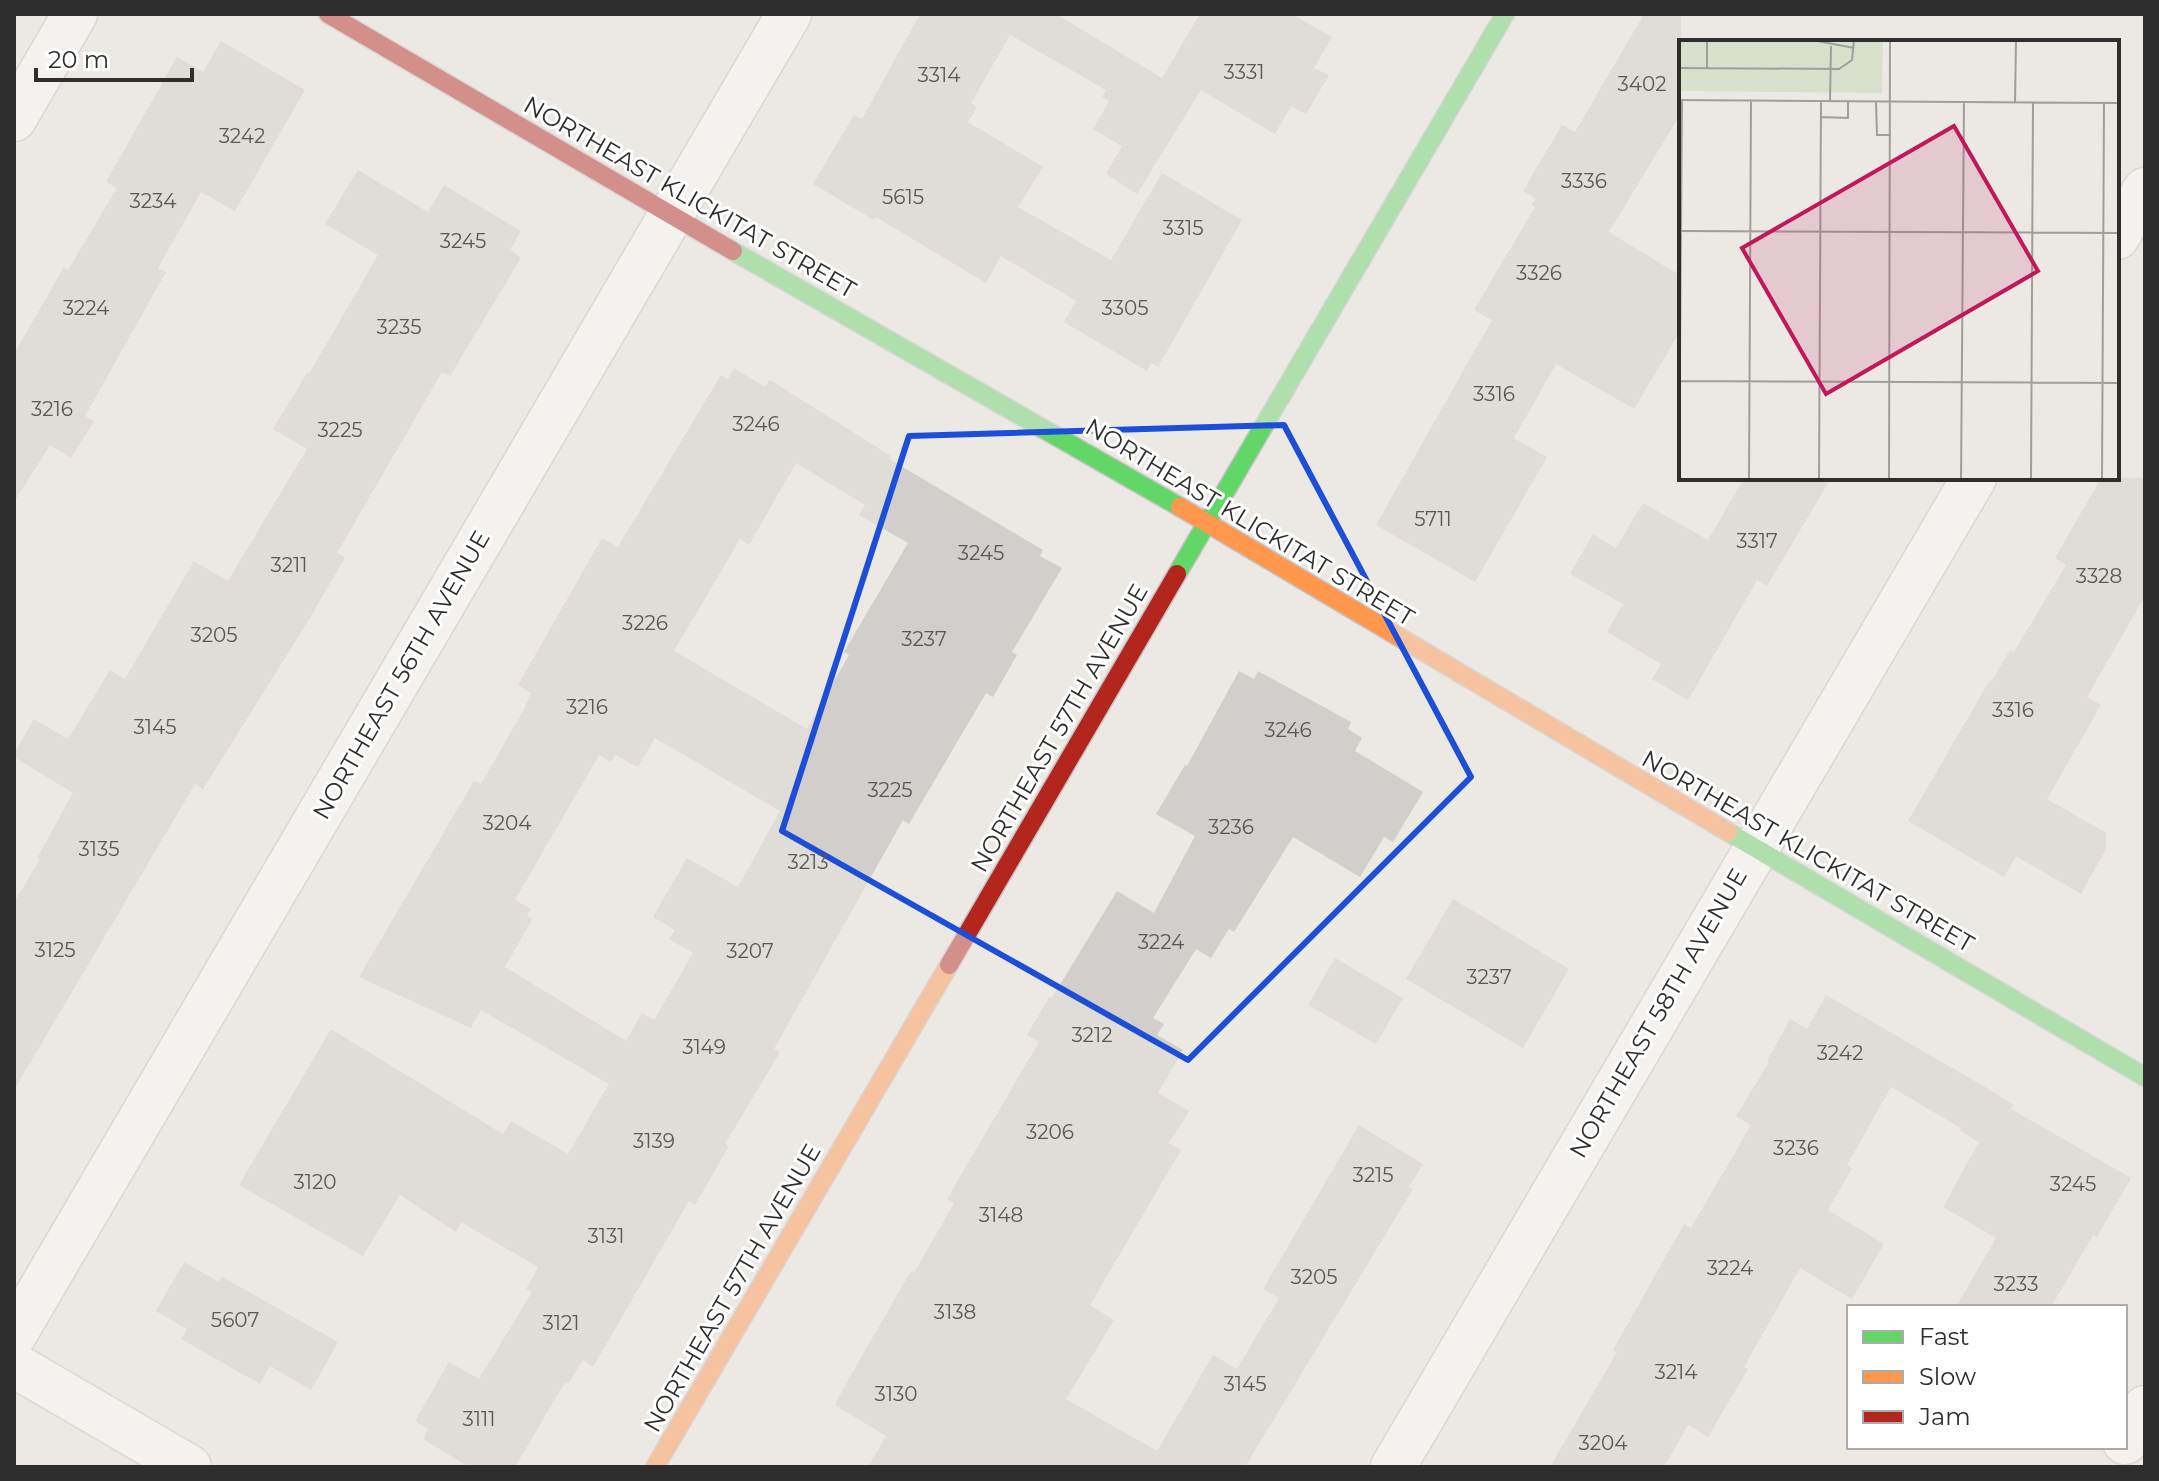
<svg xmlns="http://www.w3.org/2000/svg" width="2159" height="1481" viewBox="0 0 2159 1481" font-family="Montserrat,sans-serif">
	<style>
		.building { fill: #d1cecb; fill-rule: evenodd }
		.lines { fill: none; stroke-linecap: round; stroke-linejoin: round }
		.street-casing { stroke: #c5c4c5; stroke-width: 47 }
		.fast-casing { stroke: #c5c4c5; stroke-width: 21 }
		.slow-casing { stroke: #c5c4c5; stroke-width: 21 }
		.jam-casing { stroke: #c5c4c5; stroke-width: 21 }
		.street { stroke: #fcfcfb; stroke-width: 44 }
		.fast { stroke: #63d668; stroke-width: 18 }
		.slow { stroke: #ff974d; stroke-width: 18 }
		.jam { stroke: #b3261e; stroke-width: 18 }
		.marked { fill: none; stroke: #1d4ed8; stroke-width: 6; stroke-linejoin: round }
		.labels { text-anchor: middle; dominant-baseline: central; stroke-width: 6; stroke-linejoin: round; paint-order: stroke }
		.number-label { font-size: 20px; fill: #585857 }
		.street-label { font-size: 24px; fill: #2e2e2e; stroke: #fff }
		.inset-road { fill: none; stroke: #a09e9b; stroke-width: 2 }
		.view { fill: #c2185b; fill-opacity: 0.15; stroke: #c2185b; stroke-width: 4 }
		.inset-edge { fill: none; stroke: #2e2e2e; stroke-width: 4 }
	</style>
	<rect width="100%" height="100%" fill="#ece8e4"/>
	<!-- building -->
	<path class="building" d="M 920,14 L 1056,14 L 1162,78 L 1200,14 L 1292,14 L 1332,37 L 1314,68 L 1329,75 L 1306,114 L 1291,106 L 1275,134 L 1201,90 L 1137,194 L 1106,174 L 1122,146 L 1093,129 L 1109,101 L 1102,97 L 1106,90 L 1010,35 L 971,103 L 977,107 L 968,122 L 1043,167 L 1018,207 L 1111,260 L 1162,173 L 1242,220 L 1158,367 L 1151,363 L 1147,371 L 1064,322 L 1076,301 L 1001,256 L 986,283 L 876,217 L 874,220 L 813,184 L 854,115 L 862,119 Z
		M 1644,14 L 1681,14 L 1681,113 L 1609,232 L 1681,276 L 1681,330 L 1634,409 L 1556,364 L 1514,438 L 1547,457 L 1475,582 L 1376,525 L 1492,320 L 1474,310 L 1535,207 L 1531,204 L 1536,199 L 1523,191 L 1562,125 L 1575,132 Z
		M 221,41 L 305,90 L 235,211 L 201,192 L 158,268 L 166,272 L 85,416 L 94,421 L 71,458 L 50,445 L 14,502 L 14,354 L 64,267 L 68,270 L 117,188 L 106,182 L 177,57 L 203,72 Z
		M 358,170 L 428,212 L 444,185 L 521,231 L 510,250 L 521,258 L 450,376 L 442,372 L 337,553 L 345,557 L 310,618 L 203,789 L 195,784 L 14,1090 L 14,902 L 40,860 L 37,858 L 73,793 L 14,757 L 14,754 L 34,719 L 68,739 L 110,670 L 125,679 L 194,561 L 228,581 L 307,449 L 273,429 L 307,373 L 309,374 L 378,255 L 325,224 Z
		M 734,368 L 765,387 L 770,380 L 891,456 L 889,459 L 1043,550 L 1040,556 L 1062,568 L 1012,652 L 1017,655 L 993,697 L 986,693 L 909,824 L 903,820 L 774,1049 L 780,1052 L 725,1144 L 729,1146 L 695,1205 L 689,1201 L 593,1367 L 583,1360 L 568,1384 L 565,1382 L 515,1467 L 469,1467 L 423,1439 L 428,1429 L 415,1421 L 449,1362 L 479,1379 L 532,1292 L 526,1289 L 538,1267 L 461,1222 L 456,1232 L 400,1195 L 363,1256 L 239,1185 L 331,1029 L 503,1134 L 511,1121 L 568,1154 L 609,1084 L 481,1010 L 471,1028 L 359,977 L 474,781 L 481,784 L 523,711 L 531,693 L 518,685 L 602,538 L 618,547 L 721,375 L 728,379 ZM 796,463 L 865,505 L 859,515 L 908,543 L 844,652 L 849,655 L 807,729 L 674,651 L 740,539 L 749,545 ZM 655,738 L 780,811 L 738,887 L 687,858 L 653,917 L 675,930 L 669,939 L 693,953 L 654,1020 L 642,1013 L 626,1041 L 505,967 L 532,919 L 527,916 L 531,909 L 515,900 L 599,755 L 611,762 L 615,755 L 638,767 Z
		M 1744,478 L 1831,478 L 1767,586 L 1757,580 L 1688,700 L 1652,679 L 1661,664 L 1607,632 L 1623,604 L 1570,574 L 1593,534 L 1616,548 L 1643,503 L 1708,540 Z
		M 2101,478 L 2145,478 L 2145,596 L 2087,697 L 2101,705 L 2047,799 L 2106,833 L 2106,849 L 2081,894 L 2016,856 L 2004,877 L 1908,821 L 1990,680 L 1992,681 L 2010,650 L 2014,652 L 2066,565 L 2055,558 Z
		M 1239,671 L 1254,679 L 1258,671 L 1351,722 L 1348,729 L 1362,738 L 1355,751 L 1423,792 L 1393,842 L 1384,837 L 1360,877 L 1293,837 L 1234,932 L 1229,929 L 1211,958 L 1196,949 L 1153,1018 L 1164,1024 L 1157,1035 L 1183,1050 L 1158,1093 L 1189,1111 L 1169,1143 L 1181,1150 L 1090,1305 L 1114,1320 L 1066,1399 L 1157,1451 L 1213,1355 L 1237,1369 L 1279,1298 L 1263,1289 L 1359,1125 L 1423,1164 L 1409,1187 L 1413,1189 L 1245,1467 L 868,1467 L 886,1436 L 835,1405 L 844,1387 L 911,1271 L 914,1273 L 954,1203 L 947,1199 L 1039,1042 L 1027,1035 L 1049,997 L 1052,998 L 1117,891 L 1154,913 L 1195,836 L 1156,814 L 1185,765 L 1187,766 Z
		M 1453,899 L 1569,969 L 1523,1048 L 1406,979 Z
		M 1335,958 L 1403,998 L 1376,1044 L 1308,1005 Z
		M 1826,995 L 1985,1087 L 2014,1105 L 2011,1109 L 2131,1178 L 2097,1237 L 2093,1235 L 2051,1307 L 1956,1307 L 1996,1238 L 1943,1207 L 1979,1142 L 1960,1131 L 1961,1128 L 1891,1087 L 1847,1165 L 1852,1168 L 1828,1210 L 1884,1244 L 1852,1299 L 1800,1268 L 1744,1367 L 1748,1369 L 1708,1437 L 1688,1425 L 1664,1467 L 1550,1467 L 1617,1352 L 1613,1350 L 1684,1224 L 1691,1228 L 1751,1125 L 1736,1116 L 1769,1062 L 1767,1061 L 1790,1019 L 1807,1029 Z
		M 184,1262 L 219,1282 L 222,1277 L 338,1342 L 311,1390 L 270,1366 L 260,1384 L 181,1339 L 187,1329 L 156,1311 Z"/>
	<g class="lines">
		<!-- street casing -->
		<g class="street-casing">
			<path id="street" d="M 14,119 L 75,14
				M 2117,237 L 2145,190
				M 14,1335 L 789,14
				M 14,1365 L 189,1467
				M 2125,1442 L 2145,1408
				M 1393,1467 L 1974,478"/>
		</g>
		<!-- fast casing -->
		<g class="fast-casing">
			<path id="fast" d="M 733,251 L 1180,507
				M 1177,574 L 1505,14
				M 1728,832 L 2145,1077"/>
		</g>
		<!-- slow casing -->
		<g class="slow-casing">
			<path id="slow" d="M 1180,507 L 1728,832
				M 655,1467 L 949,965"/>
		</g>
		<!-- jam casing -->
		<g class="jam-casing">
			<path id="jam" d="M 328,14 L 733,251
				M 949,965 L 1177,574"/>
		</g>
		<!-- street -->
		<use href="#street" class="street"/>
		<!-- fast -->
		<use href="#fast" class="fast"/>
		<!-- slow -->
		<use href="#slow" class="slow"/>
		<!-- jam -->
		<use href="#jam" class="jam"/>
	</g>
	<!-- marked area -->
	<path d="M0 0H2159V1481H0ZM 1284,425 L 1471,777 L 1188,1060 L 782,831 L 909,436 Z" fill="#ece8e4" fill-opacity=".55" fill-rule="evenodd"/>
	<path class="marked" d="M 1284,425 L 1471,777 L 1188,1060 L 782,831 L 909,436 Z"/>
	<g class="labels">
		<!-- number labels -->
		<g class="number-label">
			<text x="1244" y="72">3331</text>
			<text x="939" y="75">3314</text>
			<text x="1642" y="84">3402</text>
			<text x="242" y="136">3242</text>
			<text x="1584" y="181">3336</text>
			<text x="903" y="197">5615</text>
			<text x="153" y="201">3234</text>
			<text x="1183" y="228">3315</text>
			<text x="463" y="241">3245</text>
			<text x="1539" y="273">3326</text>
			<text x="86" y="308">3224</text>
			<text x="1125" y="308">3305</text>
			<text x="399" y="327">3235</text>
			<text x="1494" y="394">3316</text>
			<text x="52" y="409">3216</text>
			<text x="756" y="424">3246</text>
			<text x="340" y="430">3225</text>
			<text x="1433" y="519">5711</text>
			<text x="1757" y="541">3317</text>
			<text x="981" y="553">3245</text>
			<text x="289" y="565">3211</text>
			<text x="2099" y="576">3328</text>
			<text x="645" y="623">3226</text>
			<text x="214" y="635">3205</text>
			<text x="924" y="639">3237</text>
			<text x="587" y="707">3216</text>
			<text x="2013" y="710">3316</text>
			<text x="155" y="727">3145</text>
			<text x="1288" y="730">3246</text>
			<text x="890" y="790">3225</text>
			<text x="507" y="823">3204</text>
			<text x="1231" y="827">3236</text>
			<text x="99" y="849">3135</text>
			<text x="808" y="862">3213</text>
			<text x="1161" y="942">3224</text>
			<text x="55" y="950">3125</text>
			<text x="750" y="951">3207</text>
			<text x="1489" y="977">3237</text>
			<text x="1092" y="1035">3212</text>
			<text x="704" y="1047">3149</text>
			<text x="1840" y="1053">3242</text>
			<text x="1050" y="1132">3206</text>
			<text x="654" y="1141">3139</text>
			<text x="1796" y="1148">3236</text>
			<text x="1373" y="1175">3215</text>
			<text x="315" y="1182">3120</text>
			<text x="2073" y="1184">3245</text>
			<text x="1001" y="1215">3148</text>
			<text x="606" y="1236">3131</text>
			<text x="1730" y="1268">3224</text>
			<text x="1314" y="1277">3205</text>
			<text x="2016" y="1284">3233</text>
			<text x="955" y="1312">3138</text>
			<text x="235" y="1320">5607</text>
			<text x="561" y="1323">3121</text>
			<text x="1676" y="1372">3214</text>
			<text x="1245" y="1384">3145</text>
			<text x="896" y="1394">3130</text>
			<text x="479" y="1419">3111</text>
			<text x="1603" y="1443">3204</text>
		</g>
		<!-- street labels -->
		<g class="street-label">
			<text transform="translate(690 197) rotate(30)">NORTHEAST KLICKITAT STREET</text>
			<text transform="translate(1250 522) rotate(31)">NORTHEAST KLICKITAT STREET</text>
			<text transform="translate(401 675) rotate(-60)">NORTHEAST 56TH AVENUE</text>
			<text transform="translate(1059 728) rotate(-60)">NORTHEAST 57TH AVENUE</text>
			<text transform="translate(1808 851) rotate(30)">NORTHEAST KLICKITAT STREET</text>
			<text transform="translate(1658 1013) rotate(-60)">NORTHEAST 58TH AVENUE</text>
			<text transform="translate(732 1288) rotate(-60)">NORTHEAST 57TH AVENUE</text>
		</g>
	</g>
	<!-- overview -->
	<g transform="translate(1679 40)">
		<rect width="440" height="440" fill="#ece8e4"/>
		<path d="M 0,0 L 204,0 L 203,53 L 0,51 Z" fill="#d8e0cc"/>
		<path class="inset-road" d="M 133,0 L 175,8M 0,28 L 160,29 L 173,20 L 175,0M 28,28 L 28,0M 0,60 L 440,63M 151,61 L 152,6M 197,61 L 198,95 L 212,95M 336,63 L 337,0M 142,77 L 169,78 L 169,61M 0,191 L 440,193M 0,341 L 440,343M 0,440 L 3,60M 70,440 L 72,61M 140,440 L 142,61M 210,440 L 211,0M 282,440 L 285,62M 352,440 L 354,63M 423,440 L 425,63"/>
		<path class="view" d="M 275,86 L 359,231 L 147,354 L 63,208 Z"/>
		<rect width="440" height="440" class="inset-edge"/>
	</g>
	<!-- border -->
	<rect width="2159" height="1481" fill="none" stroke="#2e2e2e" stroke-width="32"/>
	<!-- legend -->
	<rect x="1847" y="1305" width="280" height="144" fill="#ffffff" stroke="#ababab" stroke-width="2"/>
	<rect x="1863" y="1331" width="40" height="12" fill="#63d668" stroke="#ababab" stroke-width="2"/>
	<text x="1919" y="1345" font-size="24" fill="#2e2e2e">Fast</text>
	<rect x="1863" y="1371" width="40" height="12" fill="#ff974d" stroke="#ababab" stroke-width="2"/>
	<text x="1919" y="1385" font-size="24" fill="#2e2e2e">Slow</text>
	<rect x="1863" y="1411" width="40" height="12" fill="#b3261e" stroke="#ababab" stroke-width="2"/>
	<text x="1919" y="1425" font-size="24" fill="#2e2e2e">Jam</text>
	<!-- scale -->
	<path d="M36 68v12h156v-12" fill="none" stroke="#2e2e2e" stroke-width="4"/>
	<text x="48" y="68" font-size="24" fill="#2e2e2e" stroke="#ffffff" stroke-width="6" paint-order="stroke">20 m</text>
</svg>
